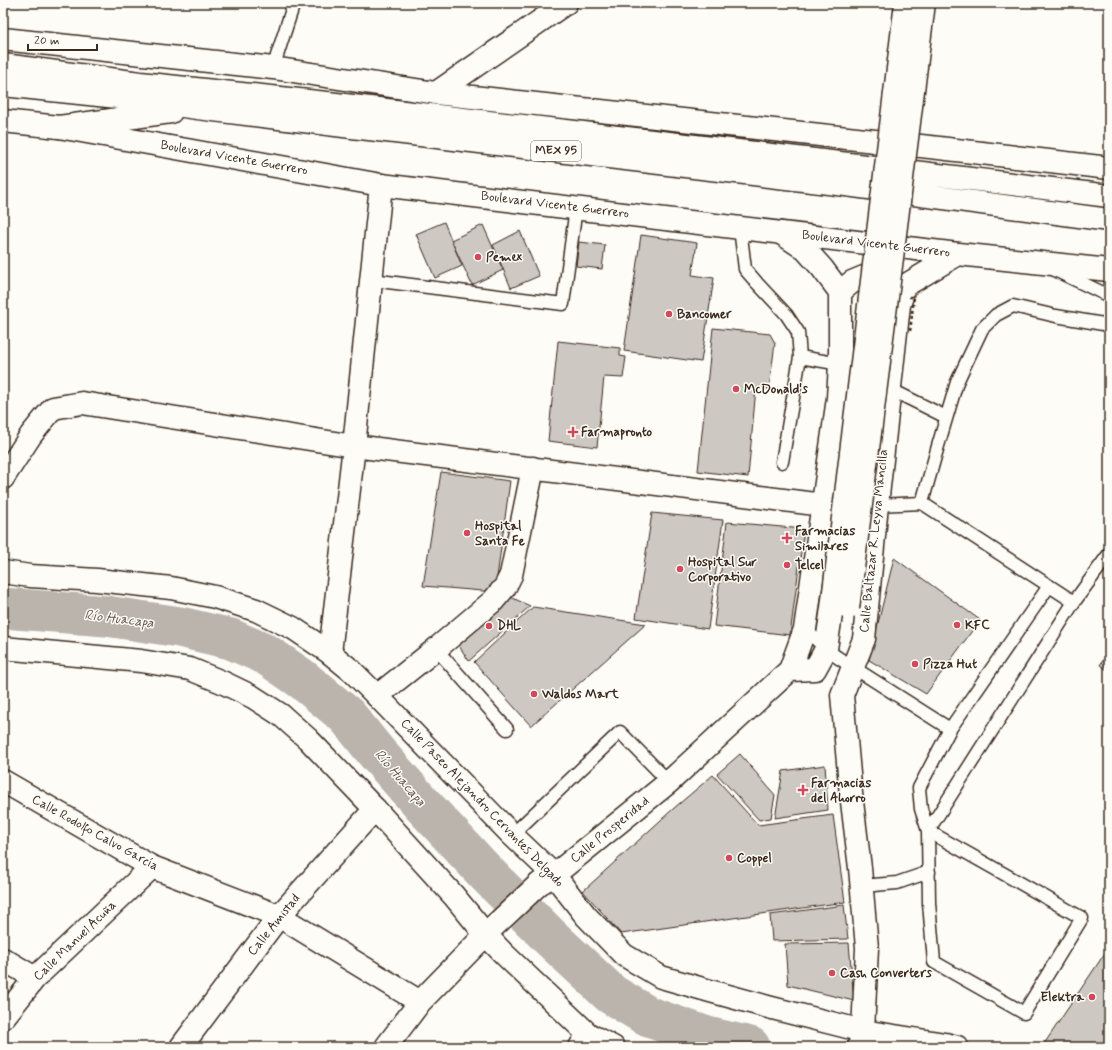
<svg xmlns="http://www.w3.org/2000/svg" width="1112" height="1050" viewBox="0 0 1112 1050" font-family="Mynerve,sans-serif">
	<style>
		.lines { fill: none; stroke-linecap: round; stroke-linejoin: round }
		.river { stroke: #bbb4ad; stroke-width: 41 }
		.building { fill: #cdc8c2; stroke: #3b2a1e }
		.service-casing { stroke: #3b2a1e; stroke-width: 15 }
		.minor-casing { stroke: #3b2a1e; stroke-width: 25 }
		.secondary-casing { stroke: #3b2a1e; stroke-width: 25 }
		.trunk-casing { stroke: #3b2a1e; stroke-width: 25 }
		.service { stroke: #fdfcf7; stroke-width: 12 }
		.minor { stroke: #fdfcf7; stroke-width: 22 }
		.secondary { stroke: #fdfcf7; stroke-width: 22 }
		.trunk { stroke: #fdfcf7; stroke-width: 22 }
		.minor-bridge-casing { stroke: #3b2a1e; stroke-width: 25; stroke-linecap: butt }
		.path-bridge { stroke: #3b2a1e; stroke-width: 2.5; stroke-dasharray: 3 3; stroke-linecap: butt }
		.minor-bridge { stroke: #fdfcf7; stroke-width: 22 }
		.poi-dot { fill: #d1495b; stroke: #fdfcf7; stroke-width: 1.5 }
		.labels { text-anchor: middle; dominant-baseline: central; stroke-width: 3; stroke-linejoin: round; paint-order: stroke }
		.shield { fill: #fdfcf7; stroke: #75695f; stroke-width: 1 }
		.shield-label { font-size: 12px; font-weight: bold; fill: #3b2a1e }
		.street-label { font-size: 13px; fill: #3b2a1e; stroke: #fdfcf7 }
		.poi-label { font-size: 13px; font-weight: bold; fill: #3b2a1e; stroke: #fdfcf7; text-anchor: start }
		.water-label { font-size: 14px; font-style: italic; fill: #615349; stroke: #fdfcf7 }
	</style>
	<rect width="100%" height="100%" fill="#fdfcf7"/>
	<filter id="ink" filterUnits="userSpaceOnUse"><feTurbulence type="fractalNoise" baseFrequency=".025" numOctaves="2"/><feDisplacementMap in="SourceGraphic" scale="8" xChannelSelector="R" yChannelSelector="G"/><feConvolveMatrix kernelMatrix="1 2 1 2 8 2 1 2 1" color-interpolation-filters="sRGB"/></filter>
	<g filter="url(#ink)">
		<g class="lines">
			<!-- river -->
			<path class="river" d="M 3,608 L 106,616 L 180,627 L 231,639 L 267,655 L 302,679 L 347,716 L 376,752 L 420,802 L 488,875 L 552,939 L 611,994 L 649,1017 L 707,1037 L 750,1047"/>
		</g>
		<!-- building -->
		<path class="building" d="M 444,222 L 462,266 L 435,278 L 416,234 Z
			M 483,225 L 503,270 L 472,285 L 451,240 Z
			M 520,231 L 539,276 L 511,288 L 493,245 Z
			M 641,235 L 697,243 L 692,275 L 714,278 L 701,362 L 624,351 Z
			M 579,242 L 605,245 L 602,269 L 576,266 Z
			M 713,328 L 770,334 L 775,343 L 769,389 L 756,388 L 748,477 L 698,471 Z
			M 558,341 L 620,348 L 620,356 L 626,357 L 623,378 L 604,377 L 597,447 L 548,441 Z
			M 441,472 L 510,481 L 495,592 L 423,586 Z
			M 652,513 L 723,520 L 708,629 L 636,618 Z
			M 727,522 L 804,529 L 790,635 L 714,626 Z
			M 894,558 L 980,620 L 926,694 L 869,660 Z
			M 504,594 L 530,606 L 469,661 L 455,640 Z
			M 533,607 L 646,624 L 531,726 L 474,662 Z
			M 1109,651 L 1109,671 L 1100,665 Z
			M 740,754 L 775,795 L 771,818 L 759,820 L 717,774 Z
			M 825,765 L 828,810 L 775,818 L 783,771 Z
			M 713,775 L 758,825 L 833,815 L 845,902 L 621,934 L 583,891 L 673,809 Z
			M 844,905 L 848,939 L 772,941 L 770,915 Z
			M 849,943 L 854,1001 L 788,985 L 785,944 Z
			M 1109,947 L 1109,1047 L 1042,1047 Z"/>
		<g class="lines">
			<!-- service casing -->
			<g class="service-casing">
				<path id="service" d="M 273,68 L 294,3
					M 740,228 L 745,269 L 757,283 L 786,314 L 798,332 L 800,357 L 782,462
					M 1055,270 L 1109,296
					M 372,280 L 563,304 L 576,208
					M 800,357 L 840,364 L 845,367
					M 886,387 L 946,417
					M 922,503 L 938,446 L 957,382 L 982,329 L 996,315 L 1013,306 L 1056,316 L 1109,325
					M 877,505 L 922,503 L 1074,602 L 1109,554
					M 805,629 L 826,649 L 837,657 L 950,729
					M 436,649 L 507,729
					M 928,831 L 1082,918 L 1024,1013 L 934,962 L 929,903 L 928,831 L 921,809 L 919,788 L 950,729 L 1049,586
					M 928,831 L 1074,602
					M 512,835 L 620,732 L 669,782
					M 862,886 L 897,883 L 929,872"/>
			</g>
			<!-- minor casing -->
			<g class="minor-casing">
				<path id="minor" d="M 436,93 L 566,3
					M 840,292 L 852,282 L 864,277 L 890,277
					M 3,478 L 31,435 L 53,408 L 82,403 L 354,446 L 823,505
					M 330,653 L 354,446 L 381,185
					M 790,670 L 815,669 L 826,649 L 832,608
					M 377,696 L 436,649 L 493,601 L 505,587 L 511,575 L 533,468
					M 3,781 L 152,867 L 279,916 L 420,1002
					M 3,959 L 35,978
					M 3,1018 L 35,978 L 152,867
					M 181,1047 L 279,916 L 375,809
					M 386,1047 L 420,1002 L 492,928 L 539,884 L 554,875 L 669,782 L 790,670 L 805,629 L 838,398 L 840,364 L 840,292 L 822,268 L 805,249 L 781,233
					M 580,1047 L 588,1034
					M 859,1047 L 863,1031 L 867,948 L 860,868 L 850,785 L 842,695 L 864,639 L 877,505 L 899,305 L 902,296 L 901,288 L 958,254"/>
			</g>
			<!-- secondary casing -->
			<g class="secondary-casing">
				<path id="secondary" d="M 3,39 L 273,68 L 436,93 L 939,148 L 1109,168
					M 3,121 L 59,127 L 381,185 L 958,254 L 1109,270
					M 3,572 L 30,576 L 97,580 L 171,588 L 215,597 L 256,610 L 293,628 L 330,653 L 352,671 L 377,696 L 512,835 L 554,875 L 586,916 L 624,955 L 661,977 L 710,991 L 768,1007 L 863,1031 L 945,1044 L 957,1047
					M 3,648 L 141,661 L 190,669 L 222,682 L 253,697 L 281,715 L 308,739 L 375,809 L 454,896 L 486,935 L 504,954 L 588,1034 L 613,1047"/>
			</g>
			<!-- trunk casing -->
			<g class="trunk-casing">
				<path id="trunk" d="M 3,65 L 140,83 L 336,104 L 857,165 L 1109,196
					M 3,85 L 127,98 L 197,108 L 352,127 L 846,185 L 1109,220
					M 59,127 L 171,112"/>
			</g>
			<!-- service -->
			<use href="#service" class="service"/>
			<!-- minor -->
			<use href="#minor" class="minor"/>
			<!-- secondary -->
			<use href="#secondary" class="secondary"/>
			<!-- trunk -->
			<use href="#trunk" class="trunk"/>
			<!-- minor-bridge casing -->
			<g class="minor-bridge-casing">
				<path id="minor-bridge" d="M 832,608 L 906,3
					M 848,608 L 924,3"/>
			</g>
			<!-- path-bridge -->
			<path class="path-bridge" d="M 909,297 L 914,297 L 910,332"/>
			<!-- minor-bridge -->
			<use href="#minor-bridge" class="minor-bridge"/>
		</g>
	</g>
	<!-- markers -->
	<g class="poi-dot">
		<circle cx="478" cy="257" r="4"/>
		<circle cx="669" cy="314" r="4"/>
		<circle cx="736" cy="389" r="4"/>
		<path d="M571 426h4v4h4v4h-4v4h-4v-4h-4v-4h4z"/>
		<circle cx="467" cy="533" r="4"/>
		<path d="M785 532h4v4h4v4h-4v4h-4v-4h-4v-4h4z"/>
		<circle cx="787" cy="565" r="4"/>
		<circle cx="680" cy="569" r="4"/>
		<circle cx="957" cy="625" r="4"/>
		<circle cx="489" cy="626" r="4"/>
		<circle cx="915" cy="664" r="4"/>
		<circle cx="534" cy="694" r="4"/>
		<path d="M801 784h4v4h4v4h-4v4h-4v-4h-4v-4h4z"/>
		<circle cx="729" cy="858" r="4"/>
		<circle cx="832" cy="973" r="4"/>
		<circle cx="1092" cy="997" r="4"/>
	</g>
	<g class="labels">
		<!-- shield labels -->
		<rect class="shield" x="531" y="141" width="50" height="20" rx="3"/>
		<g class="shield-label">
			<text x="556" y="151">MEX 95</text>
		</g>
		<!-- street labels -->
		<g class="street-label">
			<text transform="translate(234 158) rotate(10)">Boulevard Vicente Guerrero</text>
			<text transform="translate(555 205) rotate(7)">Boulevard Vicente Guerrero</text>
			<text transform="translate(876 244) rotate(7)">Boulevard Vicente Guerrero</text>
			<text transform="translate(874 541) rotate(-84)">Calle Baltazar R. Leyva Mancilla</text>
			<text transform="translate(482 803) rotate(46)">Calle Paseo Alejandro Cervantes Delgado</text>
			<text transform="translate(610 830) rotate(-39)">Calle Prosperidad</text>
			<text transform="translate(95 833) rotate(29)">Calle Rodolfo Calvo García</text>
			<text transform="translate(274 925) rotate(-51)">Calle Amistad</text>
			<text transform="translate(75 941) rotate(-44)">Calle Manuel Acuña</text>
		</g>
		<!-- poi labels -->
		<g class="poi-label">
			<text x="486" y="257">Pemex</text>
			<text x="677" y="314">Bancomer</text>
			<text x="744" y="389">McDonald's</text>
			<text x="581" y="432">Farmapronto</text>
			<text x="475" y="526">Hospital<tspan x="475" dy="15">Santa Fe</tspan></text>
			<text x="795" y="531">Farmacias<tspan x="795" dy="15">Similares</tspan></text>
			<text x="688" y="562">Hospital Sur<tspan x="688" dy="15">Corporativo</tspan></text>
			<text x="795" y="565">Telcel</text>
			<text x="965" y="625">KFC</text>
			<text x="497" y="626">DHL</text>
			<text x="923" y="664">Pizza Hut</text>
			<text x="542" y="694">Waldos Mart</text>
			<text x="811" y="783">Farmacias<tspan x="811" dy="15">del Ahorro</tspan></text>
			<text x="737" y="858">Coppel</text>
			<text x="840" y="973">Cash Converters</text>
			<text x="1084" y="997" text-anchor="end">Elektra</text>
		</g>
		<!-- water labels -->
		<g class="water-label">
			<text transform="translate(119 619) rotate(7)">Río Huacapa</text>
			<text transform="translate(400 778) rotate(49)">Río Huacapa</text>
		</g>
	</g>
	<!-- margin -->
	<rect width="1112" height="1050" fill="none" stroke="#fdfcf7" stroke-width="16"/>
	<rect x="8" y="8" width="1096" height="1034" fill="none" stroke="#3b2a1e" stroke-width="1.5" filter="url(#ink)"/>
	<!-- scale -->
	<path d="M28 44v6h69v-6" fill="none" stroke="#3b2a1e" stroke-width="2"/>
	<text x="34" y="44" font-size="12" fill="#3b2a1e" stroke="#fdfcf7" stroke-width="3" paint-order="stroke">20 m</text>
</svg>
